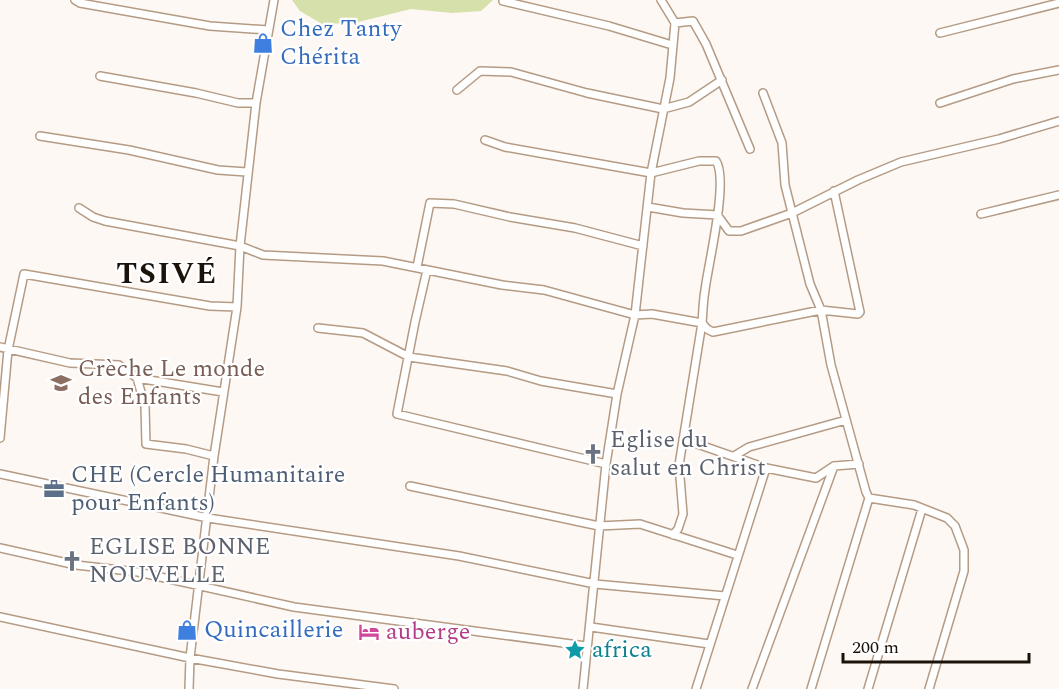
<svg xmlns="http://www.w3.org/2000/svg" width="1059" height="689" viewBox="0 0 1059 689" font-family="Spectral,serif">
	<style>
		.green { fill: #d5e0ab }
		.lines { fill: none; stroke-linecap: round; stroke-linejoin: round }
		.street-casing { stroke: #b59b84; stroke-width: 10 }
		.street { stroke: #fff; stroke-width: 7 }
		.labels { text-anchor: middle; dominant-baseline: central; stroke-width: 4.5; stroke-linejoin: round; paint-order: stroke }
		.shop-label { font-size: 24px; fill: #366cbe; stroke: #fff; text-anchor: start }
		.education-label { font-size: 24px; fill: #785e54; stroke: #fff; text-anchor: start }
		.worship-label { font-size: 24px; fill: #5b616d; stroke: #fff; text-anchor: start }
		.service-label { font-size: 24px; fill: #4e5e75; stroke: #fff; text-anchor: start }
		.hotel-label { font-size: 24px; fill: #b23c85; stroke: #fff; text-anchor: start }
		.culture-label { font-size: 24px; fill: #0d838f; stroke: #fff; text-anchor: start }
		.district-label { font-size: 30px; font-weight: bold; letter-spacing: 1.5px; fill: #1b1209; stroke: #fff }
	</style>
	<rect width="100%" height="100%" fill="#fef8f4"/>
	<!-- green -->
	<path class="green" d="M 292,0 L 493,0 L 481,11 L 452,13 L 411,9 L 354,23 L 322,24 L 300,11 Z"/>
	<g class="lines">
		<!-- street casing -->
		<g class="street-casing">
			<path id="street" d="M 75,0 L 80,3 L 210,26 L 268,30
				M 503,1 L 609,26 L 672,45
				M 675,23 L 693,21 L 706,44 L 750,149
				M 940,33 L 1059,3
				M 100,76 L 196,93 L 238,103 L 256,103
				M 457,90 L 480,71 L 511,72 L 587,93 L 663,109 L 689,102 L 722,80
				M 763,93 L 782,143 L 785,185 L 810,284 L 821,310 L 831,365 L 866,492 L 869,498 L 811,689
				M 940,103 L 1013,79 L 1059,70
				M 40,136 L 129,150 L 218,170 L 247,172
				M 485,140 L 505,147 L 651,173 L 699,161 L 716,161 C 729,180 708,265 705,290 C 703,301 703,312 702,323 L 707,329 L 713,332 L 821,310 L 858,314 L 860,312 L 834,191
				M 648,207 L 683,213 L 718,215
				M 79,208 L 93,217 L 105,221 L 240,246 L 263,255 L 383,261 L 502,285 L 544,290 L 635,315 L 652,314 L 702,323 L 679,465 L 683,514 L 678,529 L 673,535
				M 981,214 L 1059,195
				M 718,216 L 729,231 L 741,231 L 792,213 L 858,180 L 901,162 L 999,139 L 1059,121
				M 417,267 L 430,203 L 454,204 L 510,217 L 575,228 L 643,246
				M 427,270 L 415,322 L 397,414 L 606,464
				M 318,328 L 363,333 L 409,357 L 507,371 L 541,381 L 617,394
				M 0,347 L 70,363 L 119,365 L 137,378 L 223,392
				M 137,378 L 145,406 L 146,444 L 186,449 L 214,456
				M 0,438 L 8,350 L 24,274 L 210,306 L 237,307
				M 683,439 L 766,468 L 816,478 L 834,466 L 859,464
				M 734,456 L 749,447 L 846,420
				M 0,474 L 208,518 L 459,556 L 595,584 L 725,596
				M 410,486 L 599,526 L 640,524 L 737,555
				M 869,498 L 914,505 L 947,518 L 955,526 L 964,550 L 964,571 L 929,689
				M 0,548 L 76,565 L 138,572 L 294,607 L 586,646
				M 0,617 L 190,658 L 278,674 L 394,689
				M 591,627 L 709,644
				M 189,689 L 190,658 L 214,456 L 237,307 L 240,246 L 256,103 L 274,0
				M 583,689 L 606,464 L 617,394 L 635,315 L 651,173 L 670,78 L 675,23 L 661,0
				M 696,689 L 766,468
				M 752,689 L 834,466
				M 868,689 L 922,509"/>
		</g>
		<!-- street -->
		<use href="#street" class="street"/>
	</g>
	<!-- icons -->
	<defs>
		<g id="shop-bare" transform="scale(1.62)"><path d="M-5-2.5h2.3a2.7 3.5 0 0 1 5.4 0H5L5.5 6h-11ZM-1.5-2.5h3a1.5 2.3 0 0 0-3 0Z" fill="#3f7fe0" stroke="#fff" stroke-width="2.5" paint-order="stroke"/></g>
		<g id="school-bare" transform="scale(1.62)"><path d="M0-5L7-2L0 1L-7-2ZM-4 1L0 2.5L4 1V4Q0 6-4 4Z" fill="#8d6e63" stroke="#fff" stroke-width="2.5" paint-order="stroke"/></g>
		<g id="church-bare" transform="scale(1.62)"><path d="M-1.2-6h2.4v3.5h3.3v2.4h-3.3V6h-2.4V-.1h-3.3v-2.4h3.3Z" fill="#6b7280" stroke="#fff" stroke-width="2.5" paint-order="stroke"/></g>
		<g id="office-bare" transform="scale(1.62)"><path d="M-6-3h4V-5.5h4V-3h4V5H-6ZM-1-4.5V-3h2v-1.5ZM-6 0V1H6V0Z" fill="#5c6f8a" stroke="#fff" stroke-width="2.5" paint-order="stroke"/></g>
		<g id="hotel-bare" transform="scale(1.62)"><path d="M-6-4.5h1.5V1H6V5H4.5V3h-9V5H-6ZM-4 0a1.8 1.8 0 1 1 3.6 0ZM.5 0V-2.5h3Q6-2.5 6 0Z" fill="#d1479c" stroke="#fff" stroke-width="2.5" paint-order="stroke"/></g>
		<g id="sight-bare" transform="scale(1.62)"><path d="M0-6L1.8-2.2L6-1.7L2.9 1.2L3.7 5.4L0 3.3L-3.7 5.4L-2.9 1.2L-6-1.7L-1.8-2.2Z" fill="#0f9aa8" stroke="#fff" stroke-width="2.5" paint-order="stroke"/></g>
	</defs>
	<g fill-rule="evenodd">
		<use href="#shop-bare" x="263" y="43"/>
		<use href="#school-bare" x="61" y="383"/>
		<use href="#church-bare" x="593" y="454"/>
		<use href="#office-bare" x="54" y="489"/>
		<use href="#church-bare" x="72" y="561"/>
		<use href="#shop-bare" x="187" y="630"/>
		<use href="#hotel-bare" x="369" y="632"/>
		<use href="#sight-bare" x="575" y="650"/>
	</g>
	<g class="labels">
		<!-- shop labels -->
		<g class="shop-label">
			<text x="280" y="29">Chez Tanty<tspan x="280" dy="28">Chérita</tspan></text>
			<text x="204" y="630">Quincaillerie</text>
		</g>
		<!-- education labels -->
		<g class="education-label">
			<text x="78" y="369">Crèche Le monde<tspan x="78" dy="28">des Enfants</tspan></text>
		</g>
		<!-- worship labels -->
		<g class="worship-label">
			<text x="610" y="440">Eglise du<tspan x="610" dy="28">salut en Christ</tspan></text>
			<text x="89" y="547">EGLISE BONNE<tspan x="89" dy="28">NOUVELLE</tspan></text>
		</g>
		<!-- service labels -->
		<g class="service-label">
			<text x="71" y="475">CHE (Cercle Humanitaire<tspan x="71" dy="28">pour Enfants)</tspan></text>
		</g>
		<!-- hotel labels -->
		<g class="hotel-label">
			<text x="386" y="632">auberge</text>
		</g>
		<!-- culture labels -->
		<g class="culture-label">
			<text x="592" y="650">africa</text>
		</g>
		<!-- district labels -->
		<g class="district-label">
			<text x="167" y="274">TSIVÉ</text>
		</g>
	</g>
	<!-- scale -->
	<path d="M843 653v9h186v-9" fill="none" stroke="#1b1209" stroke-width="3"/>
	<text x="852" y="653" font-size="18" fill="#1b1209" stroke="#ffffff" stroke-width="4.5" paint-order="stroke">200 m</text>
</svg>
